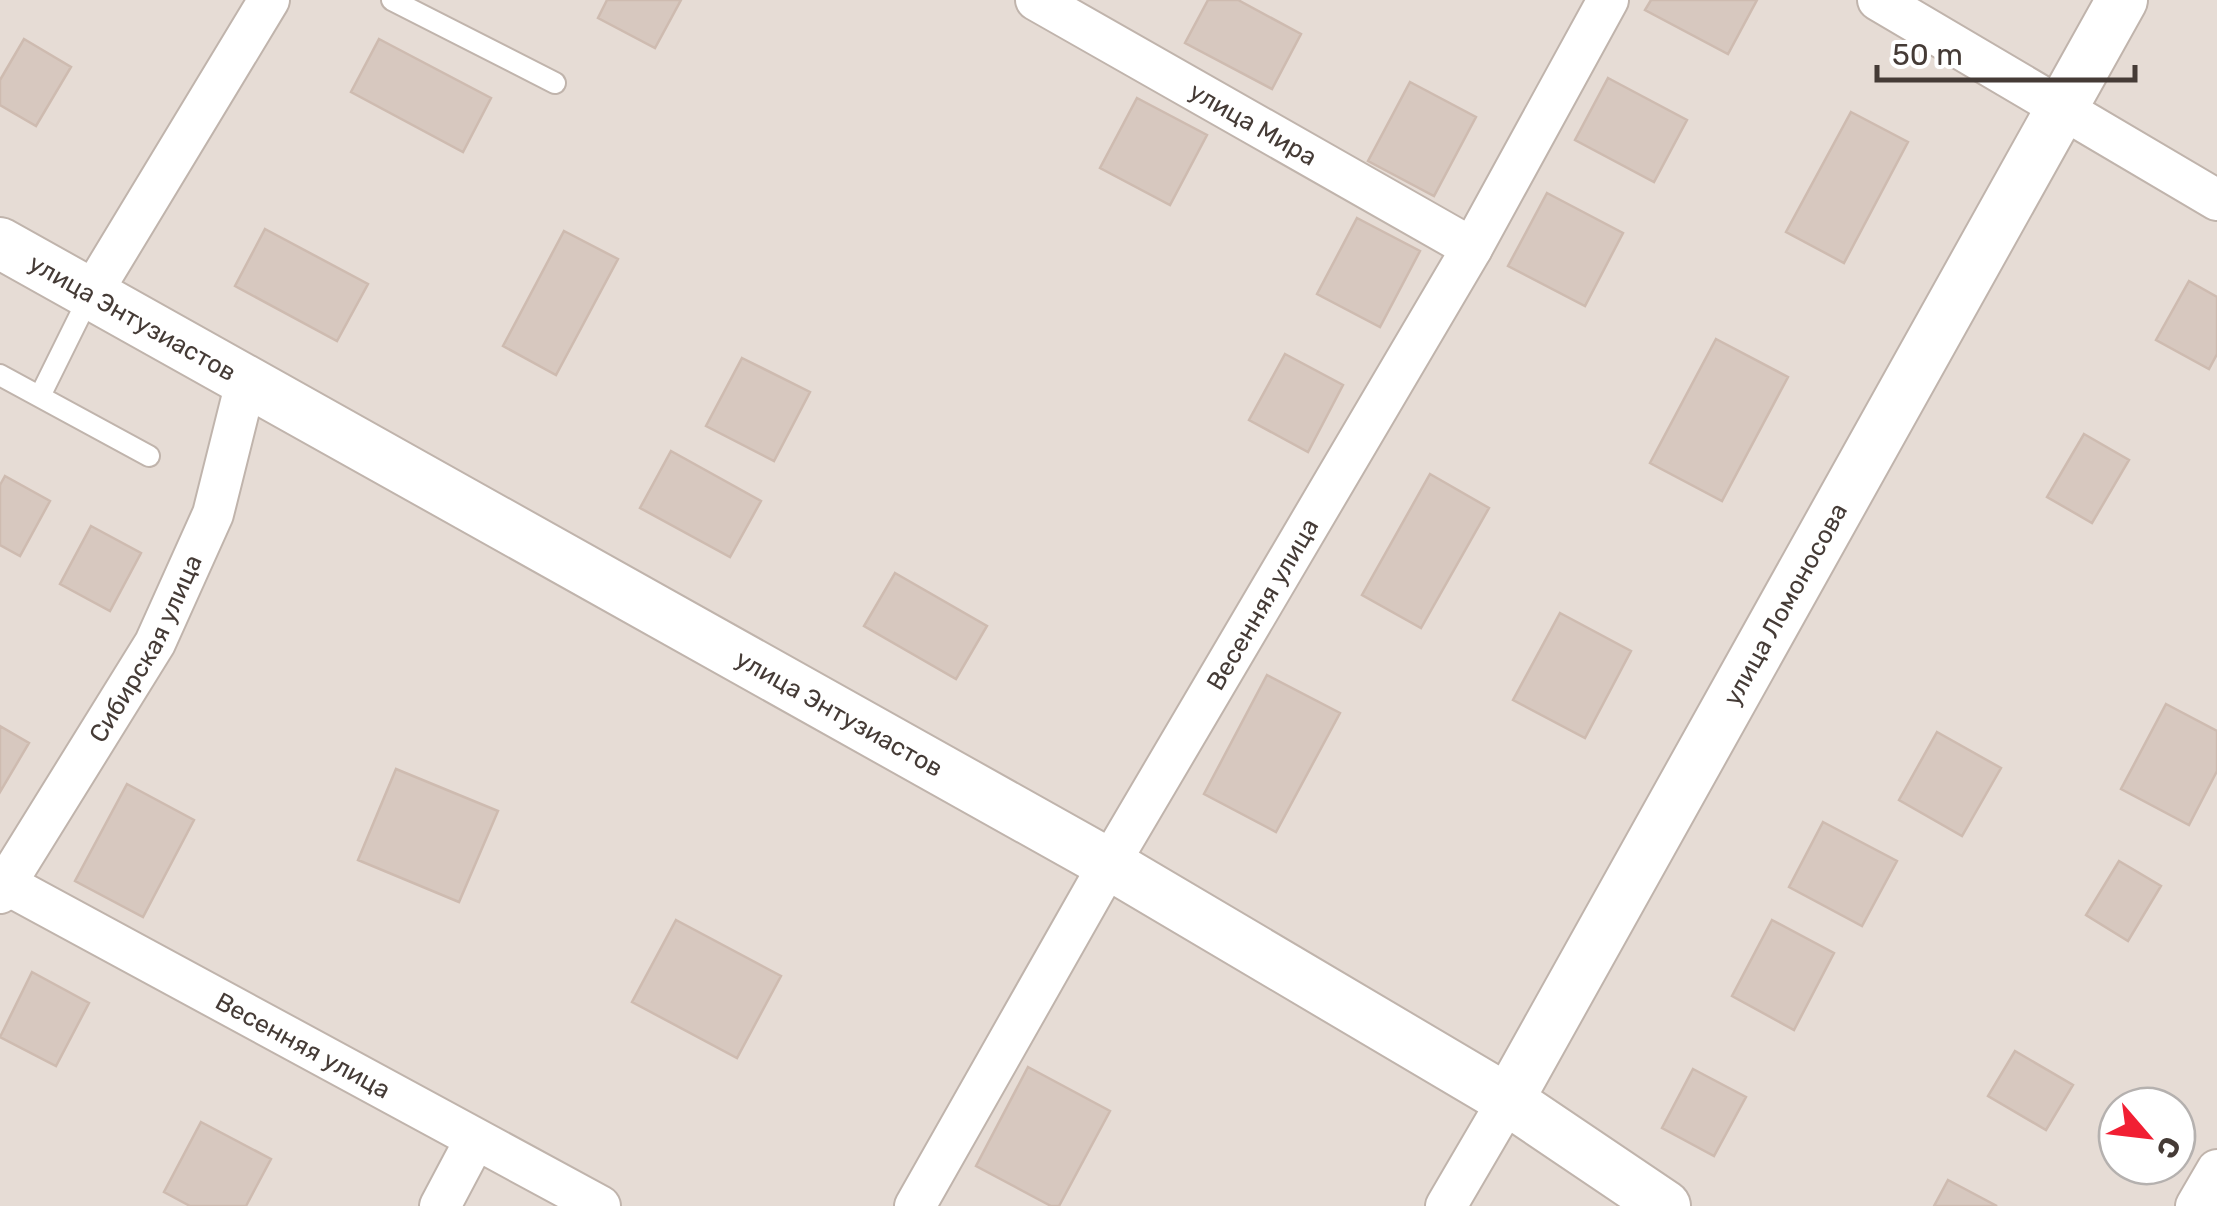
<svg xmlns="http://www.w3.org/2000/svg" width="2217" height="1206" viewBox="0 0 2217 1206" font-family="Rubik,sans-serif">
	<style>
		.residential { fill: #e6dcd5; fill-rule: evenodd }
		.building { fill: #d7c8bf; stroke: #cebbb0; stroke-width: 2.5 }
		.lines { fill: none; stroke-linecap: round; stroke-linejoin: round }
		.service-casing { stroke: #c0b4ac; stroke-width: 24 }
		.minor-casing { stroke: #c0b4ac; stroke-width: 44 }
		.tertiary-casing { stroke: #c0b4ac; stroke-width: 54 }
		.service { stroke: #fff; stroke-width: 20 }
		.minor { stroke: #fff; stroke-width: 40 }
		.tertiary { stroke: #fff; stroke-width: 50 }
		.labels { text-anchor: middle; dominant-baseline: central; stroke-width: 10; stroke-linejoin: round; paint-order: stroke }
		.street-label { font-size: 25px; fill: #453b36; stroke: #fff }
	</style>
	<rect width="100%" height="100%" fill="#f2ece6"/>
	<!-- residential -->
	<path class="residential" d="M 0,0 L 2217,0 L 2217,1206 L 0,1206 ZM 2117,1106 L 2177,1106 L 2177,1166 L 2117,1166 Z"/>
	<!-- building -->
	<path class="building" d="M 607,0 L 681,0 L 655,48 L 598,18 Z
		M 1208,0 L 1238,0 L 1301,34 L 1272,89 L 1185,43 Z
		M 1651,0 L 1757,0 L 1728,54 L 1645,10 Z
		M 24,39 L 71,67 L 36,126 L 0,105 L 0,80 Z
		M 379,39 L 491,98 L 463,152 L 351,92 Z
		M 1608,78 L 1687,120 L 1654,182 L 1575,140 Z
		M 1410,82 L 1476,117 L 1434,196 L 1368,161 Z
		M 1137,98 L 1207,135 L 1170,205 L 1100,168 Z
		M 1851,112 L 1908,142 L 1844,263 L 1786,232 Z
		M 1547,193 L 1623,233 L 1585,306 L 1508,266 Z
		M 1357,218 L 1420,251 L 1380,327 L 1317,294 Z
		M 265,229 L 368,284 L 337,341 L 235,286 Z
		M 564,231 L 618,259 L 556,375 L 503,346 Z
		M 2189,281 L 2217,297 L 2217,354 L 2209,369 L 2156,340 Z
		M 1716,339 L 1788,377 L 1722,501 L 1650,463 Z
		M 1285,354 L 1343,385 L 1308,452 L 1249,420 Z
		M 742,358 L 810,392 L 774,461 L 706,426 Z
		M 2084,434 L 2129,460 L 2092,523 L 2047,497 Z
		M 671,451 L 761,501 L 730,557 L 640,508 Z
		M 1430,474 L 1489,508 L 1421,628 L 1362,595 Z
		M 5,476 L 50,501 L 20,556 L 0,545 L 0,485 Z
		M 91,526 L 141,553 L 110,611 L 60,584 Z
		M 895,573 L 987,626 L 956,679 L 864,626 Z
		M 1560,613 L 1631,651 L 1585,738 L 1513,700 Z
		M 1267,675 L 1340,713 L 1276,832 L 1204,794 Z
		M 2166,704 L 2217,731 L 2217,771 L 2189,825 L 2121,789 Z
		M 0,726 L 29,743 L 0,792 Z
		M 1937,732 L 2001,768 L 1962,836 L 1899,800 Z
		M 396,769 L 498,811 L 459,902 L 358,860 Z
		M 127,784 L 194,820 L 143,917 L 75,881 Z
		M 1823,822 L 1897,861 L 1862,926 L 1789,887 Z
		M 2119,861 L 2161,886 L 2128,941 L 2086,915 Z
		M 676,920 L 781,976 L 737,1058 L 632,1002 Z
		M 1772,920 L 1834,953 L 1794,1030 L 1732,996 Z
		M 32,972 L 89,1003 L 56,1066 L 0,1037 Z
		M 2015,1051 L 2073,1085 L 2046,1130 L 1988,1096 Z
		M 1028,1067 L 1110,1111 L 1059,1206 L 1051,1206 L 976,1166 Z
		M 1693,1069 L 1746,1097 L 1714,1156 L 1662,1128 Z
		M 201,1122 L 271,1159 L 246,1206 L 190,1206 L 164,1192 Z
		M 1948,1180 L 1997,1206 L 1934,1206 Z"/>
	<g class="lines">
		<!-- service casing -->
		<g class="service-casing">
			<path id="service" d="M 392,0 L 555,83
				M 0,375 L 149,456
				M 40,396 L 90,295"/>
		</g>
		<!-- minor casing -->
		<g class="minor-casing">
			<g id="minor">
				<path id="s1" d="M 1036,0 L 1472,248"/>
				<path d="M 1878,0 L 2217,200"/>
				<path d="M 91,294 L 269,0"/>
				<path id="s2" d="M 6,884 L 600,1206"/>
				<path id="s3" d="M 0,893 L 155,643 L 213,514 L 246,382"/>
				<path d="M 440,1206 L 475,1140"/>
				<path id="s4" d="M 915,1206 L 1109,864 L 1472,248 L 1608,0"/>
				<path d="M 1446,1206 L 1508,1100"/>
				<path d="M 2196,1206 L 2217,1170"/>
			</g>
		</g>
		<!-- tertiary casing -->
		<g class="tertiary-casing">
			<g id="tertiary">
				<path id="s5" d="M 0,243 L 1109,864 L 1508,1100 L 1665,1206"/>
				<path id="s6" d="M 1508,1100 L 2122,0"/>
			</g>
		</g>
		<!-- service -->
		<use href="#service" class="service"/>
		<!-- minor -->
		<use href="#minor" class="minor"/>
		<!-- tertiary -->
		<use href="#tertiary" class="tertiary"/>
	</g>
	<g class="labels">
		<!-- street labels -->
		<g class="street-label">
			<text stroke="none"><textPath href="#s1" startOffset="250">улица Мира</textPath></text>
			<text stroke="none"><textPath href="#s5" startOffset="152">улица Энтузиастов</textPath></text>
			<text stroke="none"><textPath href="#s4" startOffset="695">Весенняя улица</textPath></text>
			<text stroke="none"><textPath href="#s6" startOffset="568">улица Ломоносова</textPath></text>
			<text stroke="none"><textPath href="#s3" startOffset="285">Сибирская улица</textPath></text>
			<text stroke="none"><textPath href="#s5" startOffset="962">улица Энтузиастов</textPath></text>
			<text stroke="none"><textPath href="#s2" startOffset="338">Весенняя улица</textPath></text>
		</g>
	</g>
	<!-- north arrow -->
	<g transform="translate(2147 1136) rotate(118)"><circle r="48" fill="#ffffff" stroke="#b5b1af" stroke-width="2.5"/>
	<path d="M0-8L18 38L0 25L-18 38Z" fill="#f11f33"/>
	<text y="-15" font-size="28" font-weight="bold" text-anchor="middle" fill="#453b36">С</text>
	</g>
	<!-- scale -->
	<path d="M1877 65v15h258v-15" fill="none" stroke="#453b36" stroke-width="5"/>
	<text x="1892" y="65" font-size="30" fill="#453b36" stroke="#ffffff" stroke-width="8" paint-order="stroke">50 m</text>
</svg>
